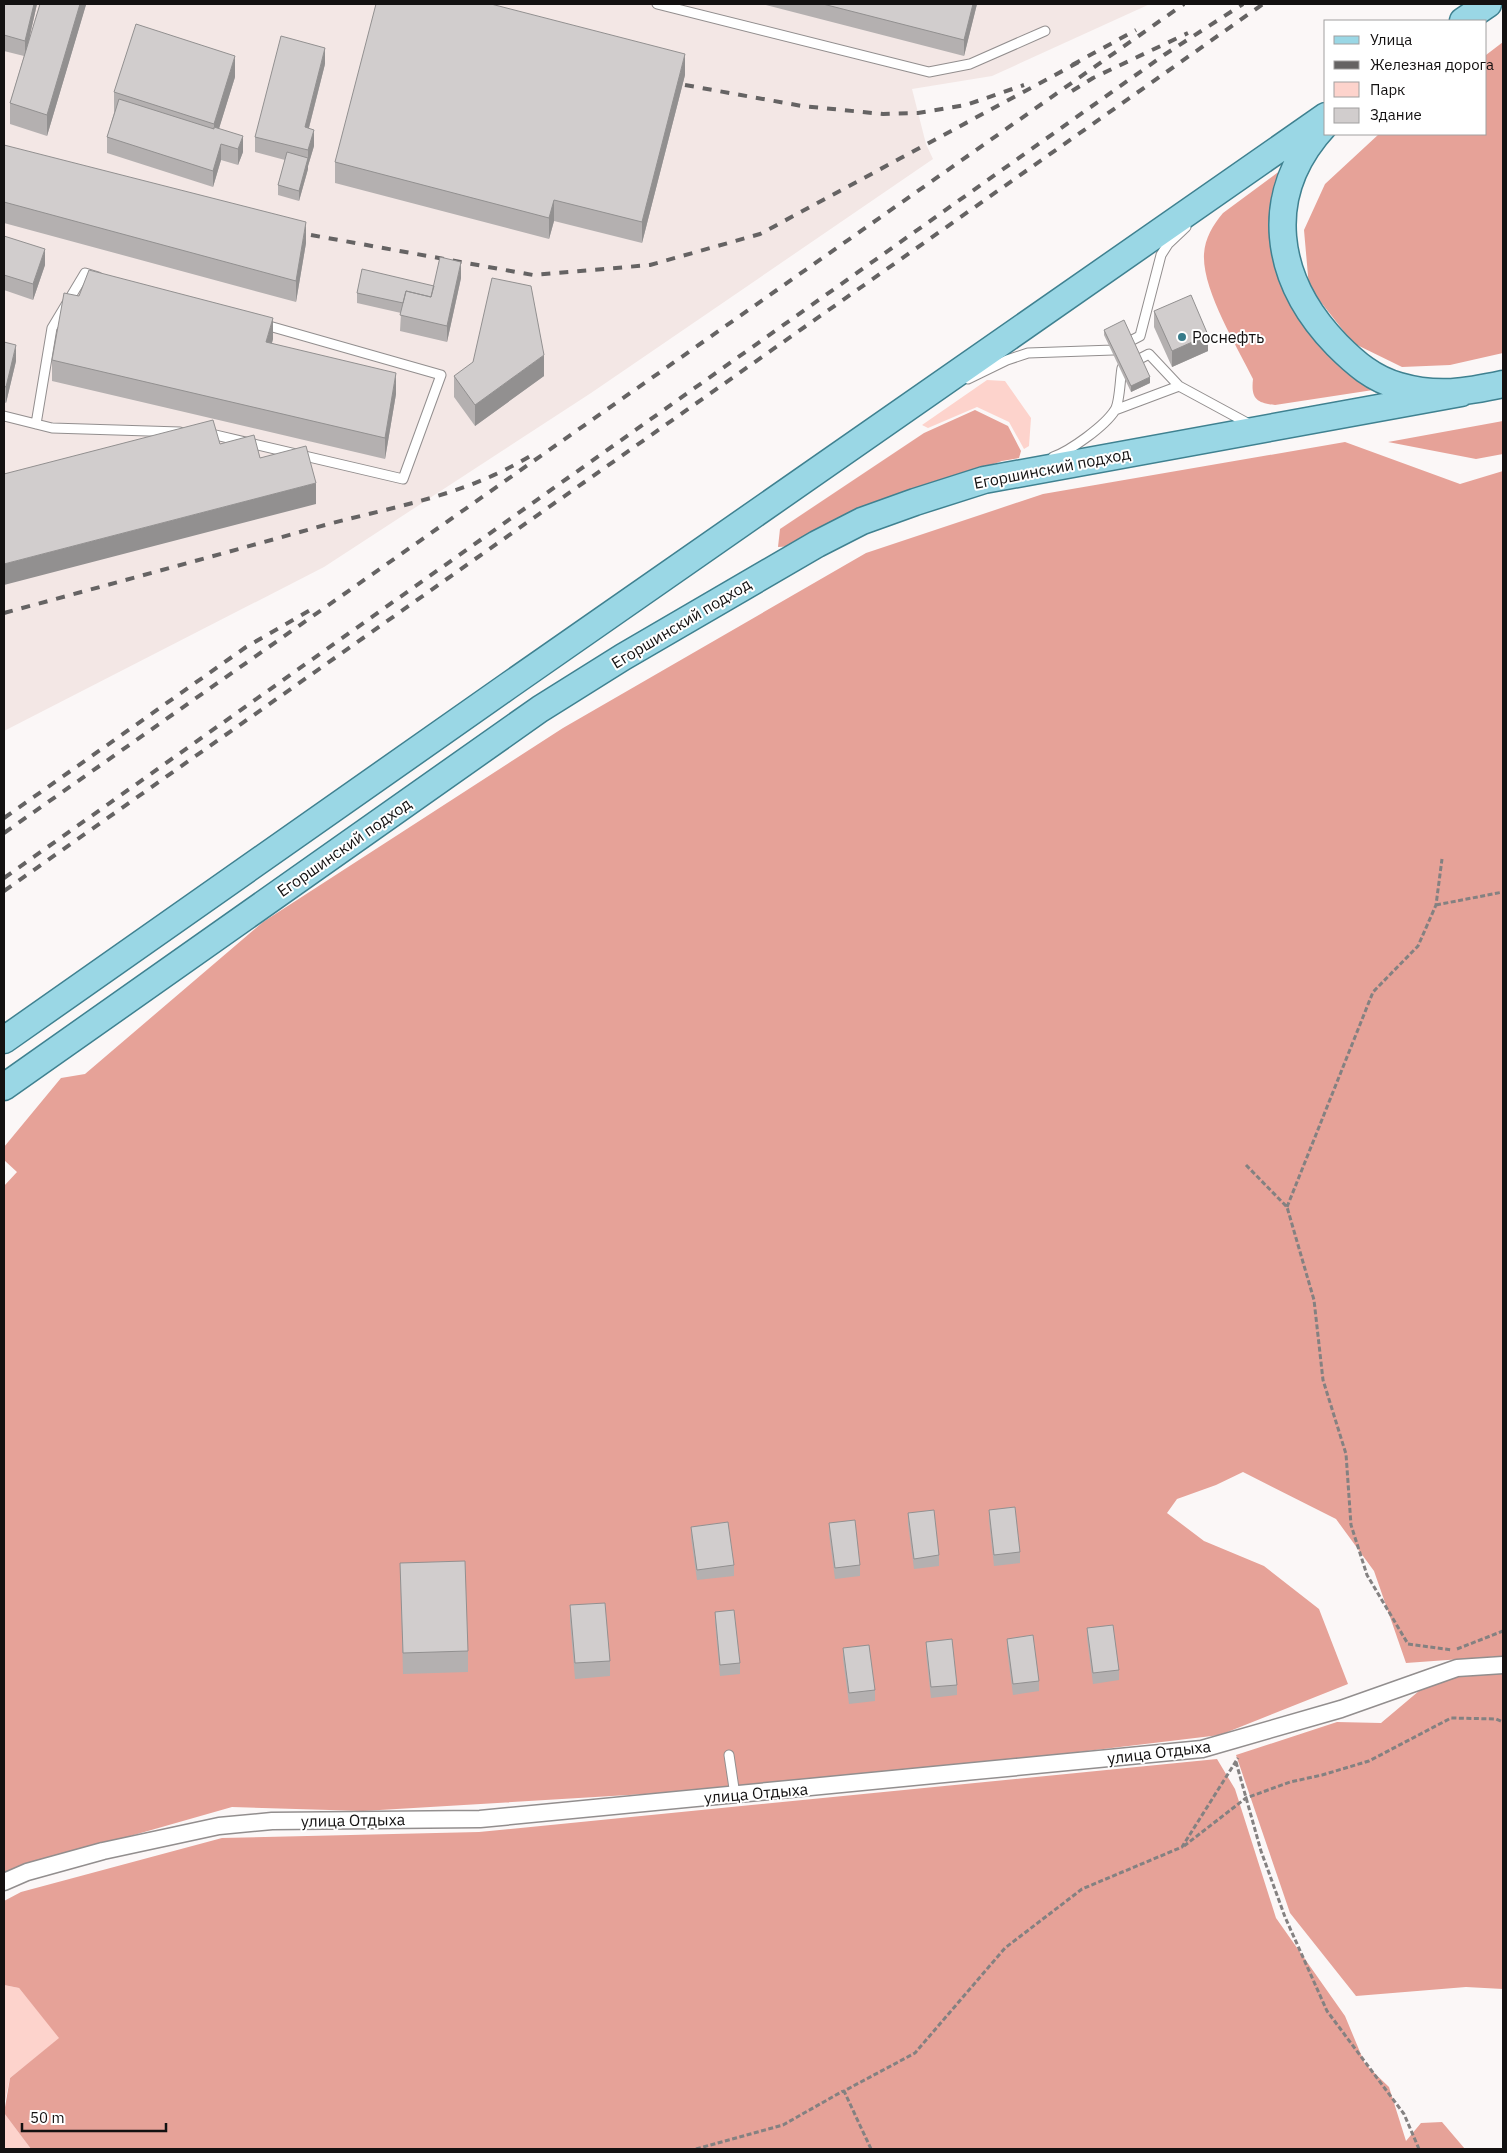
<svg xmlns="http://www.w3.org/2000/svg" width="1507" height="2153" viewBox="0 0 1507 2153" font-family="'IBM Plex Sans',sans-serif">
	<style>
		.built { fill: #f3e7e5 }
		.green { fill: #fdd3cc }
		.forest { fill: #e6a298 }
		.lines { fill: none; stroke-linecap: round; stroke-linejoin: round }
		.service-casing { stroke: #928e8e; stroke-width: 11 }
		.minor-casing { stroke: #928e8e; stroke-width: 19 }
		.primary-casing { stroke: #3f8190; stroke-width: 29 }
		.path { stroke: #848181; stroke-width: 3; stroke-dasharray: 5 2.5; stroke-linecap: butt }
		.service { stroke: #fff; stroke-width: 9 }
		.minor { stroke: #fff; stroke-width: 16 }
		.primary { stroke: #9ad7e5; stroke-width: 26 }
		.rail { stroke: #656363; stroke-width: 4; stroke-dasharray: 9 9; stroke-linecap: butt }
		.wall { fill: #b4b0b0 }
		.shaded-wall { fill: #929090 }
		.building { fill: #d1cdcd; stroke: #929090 }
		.poi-dot { fill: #377b8a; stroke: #fff; stroke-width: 2 }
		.labels { text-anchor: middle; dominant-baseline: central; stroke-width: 4; stroke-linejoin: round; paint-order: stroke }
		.poi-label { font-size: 16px; fill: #131111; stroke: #fff; text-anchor: start }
		.street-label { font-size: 16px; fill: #131111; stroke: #fff }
	</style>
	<rect width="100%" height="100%" fill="#fbf7f7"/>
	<!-- built -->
	<path class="built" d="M 4,4 L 1150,4 L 992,76 L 912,89 L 926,144 L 933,159 L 591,393 L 324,567 L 4,731 Z"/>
	<!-- green -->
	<path class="green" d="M 987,380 L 1005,381 L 1031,418 L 1029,446 L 1024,449 L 1009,422 L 977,407 L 928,428 L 922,425 Z
		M 4,1985 L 19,1988 L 60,2038 L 10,2078 L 4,2106 Z
		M 4,2113 L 31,2149 L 4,2149 Z"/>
	<!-- forest -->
	<path class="forest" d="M 1503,42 L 1503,353 L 1450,365 L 1402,367 L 1353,343 L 1309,287 L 1304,230 L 1325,184 L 1379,134 L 1486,134 L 1486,55 Z
		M 1281,170 L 1301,319 C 1324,352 1342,366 1373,390 L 1275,405 C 1255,403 1251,397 1253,379 C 1237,346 1202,290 1204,254 C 1205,238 1213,225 1223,213 Z
		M 975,410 L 1008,426 L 1021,451 L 1019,458 L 1002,461 L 937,484 L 795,546 L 778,547 L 780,529 L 924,433 Z
		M 1503,421 L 1503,454 L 1476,459 L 1388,442 Z
		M 1345,442 L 1460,484 L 1503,471 L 1503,1656 L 1406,1663 L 1374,1571 L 1336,1519 L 1243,1472 L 1216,1485 L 1177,1499 L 1167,1513 L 1204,1541 L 1264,1566 L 1319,1609 L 1348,1684 L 1220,1735 L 986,1763 L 728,1789 L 363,1811 L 232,1807 L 4,1872 L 4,1186 L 17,1172 L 4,1160 L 4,1147 L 61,1078 L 85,1074 L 263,922 L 563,728 L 866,553 L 1043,494 Z
		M 1503,1672 L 1503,1989 L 1466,1987 L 1356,1996 L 1290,1913 L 1236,1755 L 1337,1722 L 1381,1723 L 1432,1680 Z
		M 1217,1759 L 1235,1789 L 1276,1918 L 1345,2016 L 1365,2064 L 1389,2087 L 1406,2141 L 1421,2123 L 1442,2122 L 1465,2149 L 31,2149 L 4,2113 L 10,2078 L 59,2038 L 19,1988 L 4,1985 L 4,1901 L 21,1892 L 222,1838 L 479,1832 Z"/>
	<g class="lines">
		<!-- service casing -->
		<g class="service-casing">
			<path id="service" d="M 657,4 L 929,72 L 970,64 L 1045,31
				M 968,379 L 1007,360 L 1028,353 L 1113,350 L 1140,336 L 1161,255 L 1168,244 L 1186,227
				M 1115,410 L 1179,386
				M 4,416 L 52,428 L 180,432
				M 36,424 L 52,328 L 85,273 L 98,277
				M 207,433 L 403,479 L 441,375 L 262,324
				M 1053,457 C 1070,451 1105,426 1115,410 C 1120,402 1120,378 1122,368 L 1149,354 L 1179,386 L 1251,425
				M 729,1755 L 735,1795"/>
		</g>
		<!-- minor casing -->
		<g class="minor-casing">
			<path id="minor" d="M 4,1882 L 27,1872 L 103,1851 L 219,1826 L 272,1821 L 480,1819 L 1202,1749 L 1341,1709 L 1457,1668 L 1503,1665"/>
		</g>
		<!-- primary casing -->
		<g class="primary-casing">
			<path id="primary" d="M 1463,21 L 1488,4
				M 1325,125 C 1260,195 1274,280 1337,345 C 1355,363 1373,379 1399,386 C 1437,397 1466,392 1503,384
				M 4,1040 L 508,686 L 1326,116
				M 4,1087 L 540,709 L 623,657 L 817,544 L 862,521 L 915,502 L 984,480 L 1461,393"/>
		</g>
		<!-- path -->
		<path class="path" d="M 1436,905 L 1503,892
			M 1246,1165 L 1287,1207 L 1314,1300 L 1323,1380 L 1346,1454 L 1351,1525 L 1367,1575 L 1408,1644 L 1452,1650
			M 1287,1207 L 1373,992 L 1418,946 L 1436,905 L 1442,859
			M 1457,1649 L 1503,1631
			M 1236,1762 L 1261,1851 L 1285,1917 L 1327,2011 L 1404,2114 L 1419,2149
			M 1184,1846 L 1246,1798 L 1290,1782 L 1322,1775 L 1369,1761 L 1451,1718 L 1496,1719 L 1503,1722
			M 696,2149 L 783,2125 L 843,2091
			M 871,2149 L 844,2091 L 915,2053 L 1005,1948 L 1082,1889 L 1182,1847 L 1238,1758"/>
		<!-- service -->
		<use href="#service" class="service"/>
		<!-- minor -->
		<use href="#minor" class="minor"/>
		<!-- primary -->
		<use href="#primary" class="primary"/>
		<!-- rail -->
		<path class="rail" d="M 1072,65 L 1136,30
			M 685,85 L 802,106 L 883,114 L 918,113 L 966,105 L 1024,85
			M 1072,91 L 1093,78 L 1188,33
			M 311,235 L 533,275 L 650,265 L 760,234 L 1079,62
			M 4,613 C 111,584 218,555 325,525 C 400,505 464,496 532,455
			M 4,818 L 246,647 L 312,609
			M 4,833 L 1184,4
			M 4,878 L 1164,55 L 1243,4
			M 4,891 L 1263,4"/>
	</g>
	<!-- wall -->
	<path class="wall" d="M 4,4 L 37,4 L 30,35 L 86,4 L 47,136 L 10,124 L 10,103 L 24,56 L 4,51 Z
		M 762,4 L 977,4 L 964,56 Z
		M 325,64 L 309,128 L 314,146 L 308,166 L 308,169 L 299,201 L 278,195 L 278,185 L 285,160 L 255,152 L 255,137 Z
		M 685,75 L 642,243 L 554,221 L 549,239 L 335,183 L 335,162 Z
		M 235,77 L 219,128 L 243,152 L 238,165 L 221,160 L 213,187 L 107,153 L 107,137 L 114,113 L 114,92 Z
		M 4,145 L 306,243 L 296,302 L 4,223 Z
		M 4,236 L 45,265 L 33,300 L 4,290 Z
		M 461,278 L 447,342 L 400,331 L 401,313 L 357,303 L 357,293 L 434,286 Z
		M 1154,311 L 1208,351 L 1172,367 L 1154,327 Z
		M 1104,330 L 1150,383 L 1131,392 L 1104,335 Z
		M 273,339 L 272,343 L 396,394 L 385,459 L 52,381 L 52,360 Z
		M 4,342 L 16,361 L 6,403 L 4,402 Z
		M 454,376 L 544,376 L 475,426 L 454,397 Z
		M 989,1510 L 1020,1552 L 1020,1563 L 994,1566 L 989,1521 Z
		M 908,1513 L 939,1555 L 939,1566 L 914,1569 L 908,1524 Z
		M 829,1523 L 860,1565 L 860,1576 L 835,1579 L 829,1534 Z
		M 691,1527 L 734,1565 L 734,1576 L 697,1580 L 691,1538 Z
		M 400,1563 L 468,1651 L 468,1672 L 403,1674 Z
		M 570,1605 L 610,1661 L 610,1676 L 575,1679 L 570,1621 Z
		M 715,1612 L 740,1663 L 740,1674 L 720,1676 L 715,1622 Z
		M 1087,1628 L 1119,1670 L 1119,1680 L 1093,1684 L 1087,1638 Z
		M 1007,1639 L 1039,1681 L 1039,1691 L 1013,1695 L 1007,1649 Z
		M 926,1642 L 957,1685 L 957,1695 L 931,1698 L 926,1653 Z
		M 843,1648 L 875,1690 L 875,1701 L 849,1704 L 843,1659 Z"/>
	<!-- shaded-wall -->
	<path class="shaded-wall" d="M 34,4 L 37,4 L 25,57 L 25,41 Z
		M 80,4 L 86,4 L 86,5 L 47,136 L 47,115 Z
		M 973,4 L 977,4 L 964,56 L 964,40 Z
		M 325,48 L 325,64 L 305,143 L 305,127 Z
		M 685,54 L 685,75 L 642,243 L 642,222 Z
		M 235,56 L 235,77 L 214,145 L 214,124 Z
		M 314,130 L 314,146 L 308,166 L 308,150 Z
		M 243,136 L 243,152 L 238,165 L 238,149 Z
		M 221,144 L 221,160 L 213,187 L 213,171 Z
		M 308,158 L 308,169 L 299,201 L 299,191 Z
		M 554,200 L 554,221 L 549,239 L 549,218 Z
		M 306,222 L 306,243 L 296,302 L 296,281 Z
		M 45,249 L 45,265 L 33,300 L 33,284 Z
		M 461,262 L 461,278 L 447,342 L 447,326 Z
		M 273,318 L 273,339 L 266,363 L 266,342 Z
		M 1208,335 L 1208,351 L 1172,367 L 1172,351 Z
		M 16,345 L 16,361 L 6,403 L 6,387 Z
		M 544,355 L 544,376 L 475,426 L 475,405 Z
		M 396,373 L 396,394 L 385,459 L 385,438 Z
		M 1150,377 L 1150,383 L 1131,392 L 1131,386 Z
		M 316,483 L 316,504 L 4,585 L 4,564 Z"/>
	<!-- building -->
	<path class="building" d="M 4,4 L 34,4 L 25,41 L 4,35 Z
		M 40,4 L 80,4 L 47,115 L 10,103 Z
		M 376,4 L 491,4 L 685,54 L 642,222 L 554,200 L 549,218 L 335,162 Z
		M 823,4 L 973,4 L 964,40 Z
		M 136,24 L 235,56 L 214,124 L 114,92 Z
		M 281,36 L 325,48 L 305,127 L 314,130 L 308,150 L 255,137 Z
		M 119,99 L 214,129 L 214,127 L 243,136 L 238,149 L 221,144 L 213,171 L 107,137 Z
		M 4,145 L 306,222 L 296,281 L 4,202 Z
		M 287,152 L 308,158 L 299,191 L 278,185 Z
		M 4,236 L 45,249 L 33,284 L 4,275 Z
		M 440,257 L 461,262 L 447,326 L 400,315 L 406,291 L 431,297 Z
		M 362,269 L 434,286 L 431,297 L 406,291 L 403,303 L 357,293 Z
		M 89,270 L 273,318 L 266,342 L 396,373 L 385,438 L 52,360 L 64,293 L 79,296 Z
		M 492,278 L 531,286 L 544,355 L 475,405 L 454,376 L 473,362 Z
		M 1191,295 L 1208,335 L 1172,351 L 1154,311 Z
		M 1124,320 L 1150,377 L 1131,386 L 1104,330 Z
		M 4,342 L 16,345 L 6,387 L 4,386 Z
		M 213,420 L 220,444 L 254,435 L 260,458 L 306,446 L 316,483 L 4,564 L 4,474 Z
		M 1015,1507 L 1020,1552 L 994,1555 L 989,1510 Z
		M 934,1510 L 939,1555 L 914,1559 L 908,1513 Z
		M 855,1520 L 860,1565 L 835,1568 L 829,1523 Z
		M 728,1522 L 734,1565 L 697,1570 L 691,1527 Z
		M 465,1561 L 468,1651 L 403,1653 L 400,1563 Z
		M 605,1603 L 610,1661 L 575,1663 L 570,1605 Z
		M 734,1610 L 740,1663 L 720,1665 L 715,1612 Z
		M 1113,1625 L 1119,1670 L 1093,1673 L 1087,1628 Z
		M 1033,1635 L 1039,1681 L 1013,1684 L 1007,1639 Z
		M 952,1639 L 957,1685 L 931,1687 L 926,1642 Z
		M 869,1645 L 875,1690 L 849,1693 L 843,1648 Z"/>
	<!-- markers -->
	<circle class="poi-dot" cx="1182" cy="337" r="5"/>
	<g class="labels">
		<!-- poi labels -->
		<g class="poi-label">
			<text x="1192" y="337">Роснефть</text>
		</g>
		<!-- street labels -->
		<g class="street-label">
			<text transform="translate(1052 468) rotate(-11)">Егоршинский подход</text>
			<text transform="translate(681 623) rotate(-31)">Егоршинский подход</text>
			<text transform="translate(344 847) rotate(-35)">Егоршинский подход</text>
			<text transform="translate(1159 1752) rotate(-7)">улица Отдыха</text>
			<text transform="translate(756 1793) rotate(-5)">улица Отдыха</text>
			<text transform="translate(353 1820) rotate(-1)">улица Отдыха</text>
		</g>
	</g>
	<!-- border -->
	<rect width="1507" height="2153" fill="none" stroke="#131111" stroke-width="10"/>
	<!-- legend -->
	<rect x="1324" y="20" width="162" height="115" fill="#ffffff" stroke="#a1a0a0"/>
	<rect x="1334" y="36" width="25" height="8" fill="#9ad7e5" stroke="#a1a0a0"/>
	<text x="1370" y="45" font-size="15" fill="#131111">Улица</text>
	<rect x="1334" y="61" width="25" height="8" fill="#656363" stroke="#a1a0a0"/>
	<text x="1370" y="70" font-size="15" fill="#131111">Железная дорога</text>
	<rect x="1334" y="82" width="25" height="15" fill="#fdd3cc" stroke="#a1a0a0"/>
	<text x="1370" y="95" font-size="15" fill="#131111">Парк</text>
	<rect x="1334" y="108" width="25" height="15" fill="#d1cdcd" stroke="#a1a0a0"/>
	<text x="1370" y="120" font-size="15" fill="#131111">Здание</text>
	<!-- scale -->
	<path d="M22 2123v8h144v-8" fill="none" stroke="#131111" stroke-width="2.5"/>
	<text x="30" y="2123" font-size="15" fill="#131111" stroke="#ffffff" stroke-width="4" paint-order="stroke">50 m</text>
</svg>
